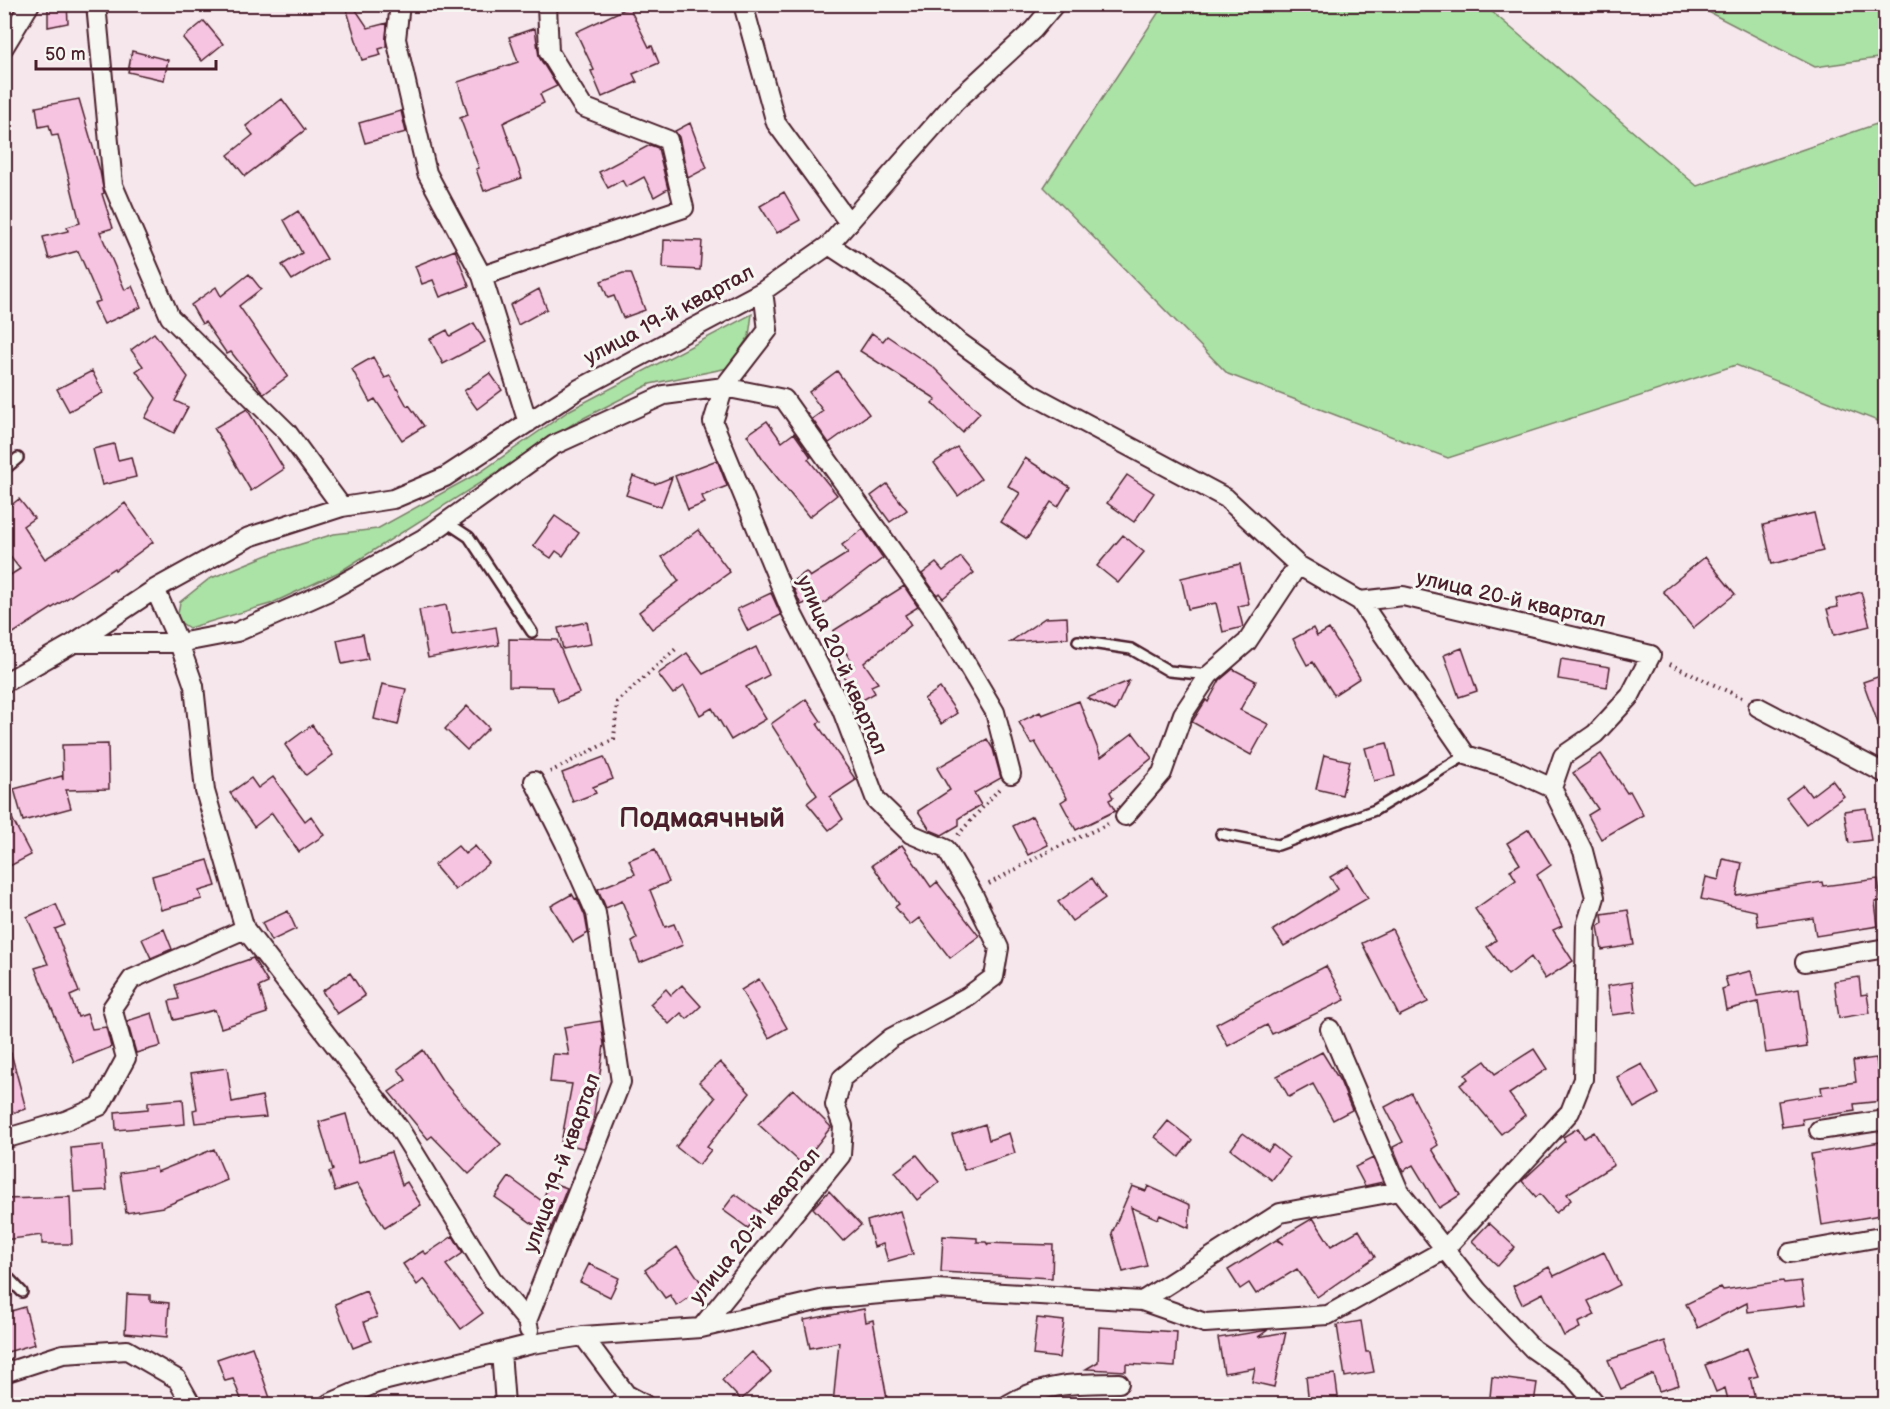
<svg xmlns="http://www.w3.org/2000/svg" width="1890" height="1409" viewBox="0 0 1890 1409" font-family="'Balsamiq Sans',sans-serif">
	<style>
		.green { fill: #abe2a5; stroke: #7a8068; stroke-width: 1.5 }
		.building { fill: #f6c3e0; stroke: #4a1f2b; stroke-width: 1.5 }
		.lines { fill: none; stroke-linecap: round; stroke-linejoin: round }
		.lane-casing { stroke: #4a1f2b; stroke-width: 14 }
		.street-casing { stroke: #4a1f2b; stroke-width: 22 }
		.path { stroke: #4a1f2b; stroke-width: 4; stroke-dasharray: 1.5 4.5; stroke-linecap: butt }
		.lane { stroke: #f6f6f2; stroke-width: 9 }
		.street { stroke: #f6f6f2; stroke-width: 18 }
		.labels { text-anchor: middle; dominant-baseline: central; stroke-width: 6; stroke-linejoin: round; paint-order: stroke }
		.street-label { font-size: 21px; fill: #4a1f2b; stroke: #f6f6f2 }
		.district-label { font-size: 27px; font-weight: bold; fill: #4a1f2b; stroke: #f6f6f2 }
	</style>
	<rect width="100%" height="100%" fill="#f6e7ed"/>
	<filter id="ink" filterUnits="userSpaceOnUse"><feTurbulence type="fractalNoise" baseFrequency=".0167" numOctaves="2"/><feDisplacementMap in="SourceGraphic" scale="12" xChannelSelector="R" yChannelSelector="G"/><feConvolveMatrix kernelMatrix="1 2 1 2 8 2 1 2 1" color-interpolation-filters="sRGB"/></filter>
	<g filter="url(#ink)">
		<!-- green -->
		<path class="green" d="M 1164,4 L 1484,5 L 1697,186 L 1885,121 L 1885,424 L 1736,365 L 1448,458 L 1228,374 L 1044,187 Z
			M 1695,5 L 1885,5 L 1885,57 L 1815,67 Z
			M 752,314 L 749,336 L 728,368 L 650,384 L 576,422 L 341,571 L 270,604 L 189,628 L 177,620 L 180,602 L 209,579 L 275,552 L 334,534 L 377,529 L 482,471 L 570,410 Z"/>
		<!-- building -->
		<path class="building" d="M 48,4 L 67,4 L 68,23 L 48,27 Z
			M 345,4 L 352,4 L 368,28 L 387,23 L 386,47 L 379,49 L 381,55 L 362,60 Z
			M 629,7 L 649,47 L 652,46 L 659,63 L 633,74 L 637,82 L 602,97 L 591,71 L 594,70 L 576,32 Z
			M 204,21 L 223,44 L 202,61 L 183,38 Z
			M 535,28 L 539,57 L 557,86 L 540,94 L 544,103 L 503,123 L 522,178 L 484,191 L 476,169 L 479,168 L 460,118 L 468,115 L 458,82 L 518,62 L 509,37 Z
			M 132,51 L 168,60 L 164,80 L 128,72 Z
			M 79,99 L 100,171 L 104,193 L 102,194 L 113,228 L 100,232 L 125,290 L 132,286 L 141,307 L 104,324 L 94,303 L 100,301 L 78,251 L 49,259 L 43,237 L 68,231 L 67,227 L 80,223 L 58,135 L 52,136 L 49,125 L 39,127 L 36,107 Z
			M 282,99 L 305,130 L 245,176 L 228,155 L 253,135 L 246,126 Z
			M 401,111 L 406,132 L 365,143 L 359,123 Z
			M 690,123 L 707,168 L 688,178 L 679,137 L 675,131 Z
			M 650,145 L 658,148 L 668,189 L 654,197 L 644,177 L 626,187 L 622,180 L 608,188 L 599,172 Z
			M 784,192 L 800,220 L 777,233 L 760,206 Z
			M 298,211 L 327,259 L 292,280 L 282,265 L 302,253 L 284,220 Z
			M 664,240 L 702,241 L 700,270 L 663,268 Z
			M 455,250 L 469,286 L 440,297 L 433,280 L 422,284 L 415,266 Z
			M 623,273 L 631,273 L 645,310 L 623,318 L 614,296 L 608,298 L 601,281 Z
			M 249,274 L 261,289 L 239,306 L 288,376 L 264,394 L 231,352 L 227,354 L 205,322 L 202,324 L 191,305 L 216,287 L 221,296 Z
			M 539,289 L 547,309 L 518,325 L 510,305 Z
			M 474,323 L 485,342 L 443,364 L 430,339 L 447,330 L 450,336 Z
			M 154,333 L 188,377 L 175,401 L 188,407 L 174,433 L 145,418 L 156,398 L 136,371 L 143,366 L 131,350 Z
			M 872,333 L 883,341 L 887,336 L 933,367 L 980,413 L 962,432 L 932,403 L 936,399 L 860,351 Z
			M 373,357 L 385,378 L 390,376 L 407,406 L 409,405 L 424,426 L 402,440 L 375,399 L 370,402 L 352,369 Z
			M 92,371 L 103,393 L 69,411 L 57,389 Z
			M 837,371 L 869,414 L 829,443 L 812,419 L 823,411 L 809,392 Z
			M 490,373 L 502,390 L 477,409 L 464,391 Z
			M 247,409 L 284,469 L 251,491 L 214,428 Z
			M 767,421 L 782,442 L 794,433 L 811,457 L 808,459 L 837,495 L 809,517 L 763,460 L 747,435 Z
			M 114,444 L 118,460 L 131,457 L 136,477 L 102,485 L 93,449 Z
			M 957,447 L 981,479 L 958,496 L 934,463 Z
			M 1025,458 L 1070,487 L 1058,507 L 1051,502 L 1027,539 L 1001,522 L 1020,493 L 1008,486 Z
			M 717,460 L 727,486 L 702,496 L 705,503 L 688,510 L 675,476 Z
			M 1127,475 L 1154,493 L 1134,522 L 1107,503 Z
			M 633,476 L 655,484 L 672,477 L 661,507 L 626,495 Z
			M 887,484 L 907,510 L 890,522 L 871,496 Z
			M 4,497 L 10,506 L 19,499 L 34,518 L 23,526 L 45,559 L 88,532 L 125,503 L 153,542 L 115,570 L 114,568 L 12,634 L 4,622 L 4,579 L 20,569 L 4,549 Z
			M 1814,513 L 1823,551 L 1772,564 L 1763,525 Z
			M 555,516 L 579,533 L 563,556 L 556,551 L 551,558 L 533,546 Z
			M 863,529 L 883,558 L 819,607 L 815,602 L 812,604 L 810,601 L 801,605 L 791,582 L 806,572 L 810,577 L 848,553 L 842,545 Z
			M 698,530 L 730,572 L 652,629 L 639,612 L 679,581 L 662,557 Z
			M 1123,535 L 1144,552 L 1118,583 L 1097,566 Z
			M 961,557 L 974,573 L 943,598 L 939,593 L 937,595 L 922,574 L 936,563 L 943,571 Z
			M 1705,557 L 1735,594 L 1693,628 L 1663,591 Z
			M 1240,564 L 1249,604 L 1238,606 L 1243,627 L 1223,632 L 1216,603 L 1188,609 L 1181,578 Z
			M 904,586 L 918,607 L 905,615 L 911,625 L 864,663 L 878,683 L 871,686 L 875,693 L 859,702 L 842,673 L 854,666 L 833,631 Z
			M 1861,592 L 1870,626 L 1834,635 L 1827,609 L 1838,607 L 1836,599 Z
			M 771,593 L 781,615 L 748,631 L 737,609 Z
			M 446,605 L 452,635 L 496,627 L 499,645 L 428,658 L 419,610 Z
			M 1067,617 L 1068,638 L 1010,642 L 1045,618 Z
			M 587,622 L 591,644 L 563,649 L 558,628 Z
			M 1313,628 L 1317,636 L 1329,629 L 1360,678 L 1334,695 L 1313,662 L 1307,665 L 1293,639 Z
			M 363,634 L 368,659 L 342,664 L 337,640 Z
			M 509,639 L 557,640 L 579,693 L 558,702 L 552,687 L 509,686 Z
			M 756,647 L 769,675 L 746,687 L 766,719 L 731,740 L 712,708 L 700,715 L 684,686 L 673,694 L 658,674 L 687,653 L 703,674 Z
			M 1462,648 L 1477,691 L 1459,697 L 1444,655 Z
			M 1561,659 L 1610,667 L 1607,687 L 1558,679 Z
			M 1233,669 L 1256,681 L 1240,710 L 1268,724 L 1251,755 L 1192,722 L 1206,700 L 1208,702 L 1220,680 Z
			M 1886,674 L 1886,737 L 1883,737 L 1863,682 Z
			M 1129,681 L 1115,711 L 1087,698 Z
			M 382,684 L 406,689 L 398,725 L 374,719 Z
			M 940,688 L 957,713 L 941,724 L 924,699 Z
			M 806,699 L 821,721 L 817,724 L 856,780 L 830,797 L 843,819 L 829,830 L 807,803 L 817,795 L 771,724 Z
			M 1079,701 L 1101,757 L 1133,733 L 1152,758 L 1110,792 L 1113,798 L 1109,800 L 1115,811 L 1076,830 L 1061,802 L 1067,798 L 1035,742 L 1031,744 L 1019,722 L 1040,712 L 1042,715 Z
			M 467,706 L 489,728 L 467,750 L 445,729 Z
			M 312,725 L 333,755 L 306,775 L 285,745 Z
			M 987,739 L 993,749 L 1001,778 L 974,793 L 981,805 L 959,818 L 959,825 L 942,835 L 930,830 L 918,811 L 950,790 L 937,768 Z
			M 1387,743 L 1395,776 L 1374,781 L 1365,748 Z
			M 108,744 L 109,789 L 66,790 L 71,808 L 23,821 L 14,789 L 62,776 L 63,780 L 62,745 Z
			M 1601,754 L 1627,793 L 1630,791 L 1643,815 L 1601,839 L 1588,815 L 1598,809 L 1573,773 Z
			M 1324,755 L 1350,761 L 1342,795 L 1316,789 Z
			M 604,757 L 613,779 L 593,787 L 596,793 L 573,802 L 562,773 Z
			M 273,777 L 305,821 L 311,816 L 324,835 L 299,852 L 272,813 L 254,827 L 230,793 L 251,778 L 258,788 Z
			M 1832,780 L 1844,796 L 1806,824 L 1786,798 L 1803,785 L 1811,796 Z
			M 4,803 L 31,855 L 4,869 Z
			M 1866,808 L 1871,840 L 1849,843 L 1844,811 Z
			M 1032,816 L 1048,845 L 1028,855 L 1013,826 Z
			M 1529,829 L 1551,865 L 1537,875 L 1562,926 L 1553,930 L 1573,961 L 1545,979 L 1531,957 L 1508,975 L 1487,947 L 1496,940 L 1475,909 L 1516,880 L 1510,870 L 1520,864 L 1507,843 Z
			M 902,845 L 931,887 L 937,882 L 979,936 L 950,958 L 919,918 L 910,925 L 895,907 L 899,904 L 872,865 Z
			M 458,846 L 465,854 L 475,846 L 489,863 L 455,890 L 434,865 Z
			M 655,849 L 669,882 L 650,890 L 665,927 L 674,924 L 683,945 L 640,963 L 632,942 L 637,939 L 622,901 L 606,908 L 598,889 L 635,874 L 629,860 Z
			M 1723,859 L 1742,863 L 1736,895 L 1822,882 L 1823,886 L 1878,879 L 1881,901 L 1875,902 L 1878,926 L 1816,936 L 1813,918 L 1758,926 L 1756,911 L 1701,899 L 1706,877 L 1719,880 Z
			M 208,860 L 216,886 L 199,891 L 202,899 L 161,910 L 152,876 Z
			M 1349,866 L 1368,898 L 1284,946 L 1273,930 L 1338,889 L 1330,877 Z
			M 1092,878 L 1105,898 L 1072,921 L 1058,902 Z
			M 572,894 L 575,899 L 577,898 L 585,916 L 588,933 L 573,942 L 551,906 Z
			M 56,904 L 65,925 L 55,929 L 79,992 L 70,996 L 78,1017 L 87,1014 L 92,1029 L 106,1027 L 111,1047 L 74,1062 L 35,968 L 48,964 L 27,917 Z
			M 1628,910 L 1634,945 L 1602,950 L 1598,926 L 1603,923 L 1602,914 Z
			M 288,911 L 296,929 L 271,941 L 262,923 Z
			M 164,929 L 172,949 L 151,958 L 142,939 Z
			M 1392,929 L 1428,1002 L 1399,1016 L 1362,943 Z
			M 253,958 L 268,983 L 259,987 L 267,1013 L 221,1028 L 215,1010 L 174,1020 L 169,1001 L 179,999 L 175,985 Z
			M 1326,966 L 1345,1000 L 1272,1034 L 1267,1025 L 1228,1046 L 1216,1024 Z
			M 1751,971 L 1757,996 L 1799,989 L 1807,1047 L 1766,1053 L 1758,1002 L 1726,1010 L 1722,989 L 1728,987 L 1725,977 Z
			M 350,973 L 365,996 L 337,1014 L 322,991 Z
			M 1859,977 L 1861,995 L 1867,994 L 1870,1013 L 1839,1018 L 1834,981 Z
			M 759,979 L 787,1028 L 769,1038 L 741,990 Z
			M 1632,982 L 1636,1012 L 1612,1015 L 1607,986 Z
			M 682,985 L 701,1006 L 687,1019 L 681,1013 L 669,1024 L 650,1004 L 666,989 L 671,995 Z
			M 152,1013 L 161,1046 L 136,1053 L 127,1021 Z
			M 601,1021 L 604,1045 L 593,1122 L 583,1148 L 561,1143 L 572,1084 L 550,1082 L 553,1054 L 569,1055 L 564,1027 Z
			M 1534,1049 L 1547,1069 L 1509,1094 L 1525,1115 L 1501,1134 L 1460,1085 L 1468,1079 L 1465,1075 L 1485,1061 L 1495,1074 Z
			M 423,1050 L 442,1080 L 481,1125 L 501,1144 L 469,1174 L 432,1136 L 428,1139 L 389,1092 L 406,1080 L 398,1069 Z
			M 1322,1052 L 1340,1081 L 1352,1110 L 1333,1120 L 1313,1084 L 1289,1097 L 1277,1076 Z
			M 11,1053 L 26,1109 L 4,1115 L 4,1054 Z
			M 1876,1058 L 1882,1101 L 1854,1104 L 1855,1111 L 1802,1119 L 1803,1124 L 1782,1127 L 1778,1101 L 1822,1094 L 1821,1087 L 1856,1082 L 1853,1061 Z
			M 720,1062 L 750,1093 L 707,1147 L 711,1150 L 699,1165 L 676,1147 L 715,1098 L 699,1082 Z
			M 1642,1064 L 1659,1094 L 1634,1108 L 1617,1077 Z
			M 227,1068 L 232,1102 L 262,1096 L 266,1117 L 195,1123 L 193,1110 L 197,1109 L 191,1073 Z
			M 793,1089 L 831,1127 L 802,1164 L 758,1124 Z
			M 1411,1093 L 1438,1145 L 1432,1149 L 1460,1195 L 1439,1208 L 1413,1165 L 1403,1171 L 1393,1147 L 1403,1142 L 1385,1107 Z
			M 183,1099 L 185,1124 L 116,1130 L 115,1112 L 148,1109 L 148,1102 Z
			M 346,1114 L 359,1162 L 391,1152 L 402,1185 L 407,1182 L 421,1205 L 385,1228 L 357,1184 L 335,1191 L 329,1172 L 333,1170 L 319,1122 Z
			M 1168,1121 L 1192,1140 L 1179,1157 L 1155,1137 Z
			M 985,1124 L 989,1140 L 1009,1133 L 1015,1153 L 964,1170 L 952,1135 Z
			M 1578,1128 L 1584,1138 L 1594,1132 L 1614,1165 L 1567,1194 L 1571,1200 L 1556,1213 L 1540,1194 L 1536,1197 L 1522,1181 L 1565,1141 L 1563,1137 Z
			M 1243,1133 L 1268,1151 L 1273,1145 L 1289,1158 L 1272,1180 L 1231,1149 Z
			M 1886,1141 L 1886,1214 L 1822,1225 L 1811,1154 Z
			M 103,1145 L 107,1190 L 74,1192 L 71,1148 Z
			M 214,1149 L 227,1180 L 163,1207 L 126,1213 L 120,1173 L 156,1167 L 157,1172 Z
			M 917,1155 L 939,1182 L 917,1200 L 895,1172 Z
			M 1373,1158 L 1383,1182 L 1365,1186 L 1355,1167 Z
			M 509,1177 L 542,1201 L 550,1182 L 567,1188 L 550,1231 L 533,1224 L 495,1197 Z
			M 1132,1186 L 1146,1191 L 1148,1186 L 1190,1205 L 1189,1228 L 1160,1215 L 1158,1219 L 1131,1207 L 1147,1266 L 1123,1272 L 1112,1233 Z
			M 829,1191 L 861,1225 L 843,1241 L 813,1208 Z
			M 735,1194 L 760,1212 L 748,1228 L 723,1210 Z
			M 70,1197 L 72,1244 L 42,1244 L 42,1235 L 4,1240 L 4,1199 Z
			M 900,1211 L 913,1254 L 888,1261 L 883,1244 L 874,1247 L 867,1221 Z
			M 1313,1218 L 1331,1246 L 1359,1230 L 1375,1257 L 1317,1297 L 1297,1269 L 1256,1294 L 1249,1283 L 1240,1289 L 1228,1270 L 1276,1240 L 1284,1244 L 1278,1239 Z
			M 1489,1223 L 1515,1247 L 1498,1266 L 1472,1241 Z
			M 453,1236 L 463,1253 L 446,1265 L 483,1313 L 461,1329 L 424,1279 L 417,1285 L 403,1264 L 423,1251 L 426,1254 Z
			M 943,1236 L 977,1238 L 977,1242 L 986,1242 L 988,1245 L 987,1243 L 1053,1245 L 1052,1278 L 941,1272 Z
			M 677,1247 L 704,1287 L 677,1306 L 670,1295 L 665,1298 L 645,1270 Z
			M 1604,1252 L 1620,1285 L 1588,1301 L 1595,1315 L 1578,1323 L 1580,1328 L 1564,1336 L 1543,1293 L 1522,1304 L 1513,1286 L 1549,1267 L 1554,1276 Z
			M 589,1264 L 619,1278 L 610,1297 L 580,1282 Z
			M 1783,1281 L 1784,1283 L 1801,1281 L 1805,1305 L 1748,1312 L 1747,1303 L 1698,1328 L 1686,1304 L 1721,1287 L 1723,1290 Z
			M 366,1291 L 377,1317 L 364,1322 L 371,1341 L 353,1348 L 335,1304 Z
			M 127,1294 L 150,1295 L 150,1301 L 169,1303 L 167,1337 L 125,1333 Z
			M 25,1307 L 35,1344 L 4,1353 L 4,1313 Z
			M 864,1309 L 866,1322 L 873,1320 L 888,1404 L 833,1404 L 839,1342 L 810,1348 L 804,1320 Z
			M 1037,1318 L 1064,1321 L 1059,1358 L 1033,1355 Z
			M 1361,1321 L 1366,1352 L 1370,1352 L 1374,1372 L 1345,1377 L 1337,1325 Z
			M 1099,1327 L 1177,1332 L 1175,1367 L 1126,1364 L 1126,1371 L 1086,1369 L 1098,1362 Z
			M 1268,1330 L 1258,1337 L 1286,1332 L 1274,1387 L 1252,1382 L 1255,1368 L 1224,1373 L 1218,1338 Z
			M 1665,1341 L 1679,1385 L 1659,1391 L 1653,1374 L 1621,1389 L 1608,1360 Z
			M 252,1347 L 260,1369 L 272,1404 L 243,1404 L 233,1379 L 225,1381 L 217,1359 Z
			M 1747,1348 L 1758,1376 L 1750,1378 L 1756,1404 L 1729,1404 L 1725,1388 L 1716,1392 L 1705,1365 Z
			M 752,1352 L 771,1372 L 741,1400 L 722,1380 Z
			M 1335,1374 L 1339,1404 L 1309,1404 L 1306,1377 Z
			M 1492,1377 L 1537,1383 L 1534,1403 L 1490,1397 Z"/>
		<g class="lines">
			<!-- lane casing -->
			<g class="lane-casing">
				<path id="lane" d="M 4,470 L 18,458
					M 448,523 L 469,537 L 532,632
					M 1078,641 L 1131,649 L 1169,671 L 1209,675
					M 1221,834 L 1278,845 L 1375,810 L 1466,755
					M 4,1273 L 22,1292
					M 612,1404 L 626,1394"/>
			</g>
			<!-- street casing -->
			<g class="street-casing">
				<path id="street" d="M 96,4 L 113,185 L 170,317 L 287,432 L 342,507
					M 400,4 L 396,39 L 427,173 L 482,276 L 528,423
					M 743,4 L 776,123 L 849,223
					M 4,47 L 30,4
					M 482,276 L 684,208 L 668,140 L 583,107 L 549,52 L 547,5
					M 155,589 L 179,643 L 194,686 L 205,791 L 245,929 L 399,1128 L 492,1279 L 527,1321
					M 1360,601 L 1403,596 L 1651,655 L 1630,696 L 1595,734 L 1563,756 L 1552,788
					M 74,643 L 179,643 L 237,632 L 327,592 L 424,538 L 554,445 L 664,395 L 724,387 L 784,399 L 937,614 L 995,712 L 1011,774
					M 4,683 L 74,643 L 155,589 L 249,537 L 342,507 L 393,499 L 445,477 L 579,389 L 763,291 L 829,245 L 955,102 L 1033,30 L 1055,4
					M 1758,707 L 1886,774
					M 1125,816 L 1162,773 L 1183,714 L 1209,675 L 1247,642 L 1298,565
					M 1805,962 L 1886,948
					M 1330,1029 L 1399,1191 L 1478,1291 L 1533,1349 L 1573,1377 L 1596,1404
					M 1819,1130 L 1886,1120
					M 4,1139 L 65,1121 L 100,1106 L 126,1058 L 112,1008 L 132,979 L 245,929
					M 1790,1253 L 1886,1236
					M 1142,1301 L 1280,1213 L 1399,1191
					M 701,1328 L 841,1155 L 843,1126 L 835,1105 L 842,1078 L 891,1038 L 967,997 L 994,977 L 999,948 L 973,894 L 946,849 L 911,834 L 876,800 L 842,710 L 791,611 L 713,422 L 724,387 L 768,330 L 763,291
					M 529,1330 L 527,1321 L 621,1082 L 596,913 L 565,843 L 534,781
					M 583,1336 L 626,1394 L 644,1404
					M 501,1352 L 505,1404
					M 4,1373 L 63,1354 L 127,1350 L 177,1379 L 191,1404
					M 328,1404 L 379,1382 L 532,1344 L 583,1336 L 701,1328 L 825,1299 L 936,1289 L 1142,1301 L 1205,1323 L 1328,1315 L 1444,1250 L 1570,1112 L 1583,1079 L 1586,926 L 1595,897 L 1583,851 L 1552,788 L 1511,769 L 1466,755 L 1360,601 L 1298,565 L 1226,498 L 1031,394 L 959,342 L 902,293 L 829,245
					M 1009,1404 C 1044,1383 1079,1383 1119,1383"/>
			</g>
			<!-- path -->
			<path class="path" d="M 1670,664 L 1742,698
				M 550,772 L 614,739 L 617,702 L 678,647
				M 958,835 L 999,789
				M 989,884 L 1045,853 L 1108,824"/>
			<!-- lane -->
			<use href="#lane" class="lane"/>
			<!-- street -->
			<use href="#street" class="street"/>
		</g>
	</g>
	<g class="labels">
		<!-- street labels -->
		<g class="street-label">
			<text transform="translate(669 315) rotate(-28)">улица 19-й квартал</text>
			<text transform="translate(1511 599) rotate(13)">улица 20-й квартал</text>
			<text transform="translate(842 665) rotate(66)">улица 20-й квартал</text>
			<text transform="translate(562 1163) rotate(-70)">улица 19-й квартал</text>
			<text transform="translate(755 1226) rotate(-51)">улица 20-й квартал</text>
		</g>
		<!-- district labels -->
		<g class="district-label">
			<text x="702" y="819">Подмаячный</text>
		</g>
	</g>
	<!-- margin -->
	<rect width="1890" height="1409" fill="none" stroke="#f6f6f2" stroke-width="24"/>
	<rect x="12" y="12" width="1866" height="1385" fill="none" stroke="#4a1f2b" stroke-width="2" filter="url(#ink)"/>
	<!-- scale -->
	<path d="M36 60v9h180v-9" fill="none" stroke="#4a1f2b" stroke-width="3"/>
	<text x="45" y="60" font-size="18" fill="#4a1f2b" stroke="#f6f6f2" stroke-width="4.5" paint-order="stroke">50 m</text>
</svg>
